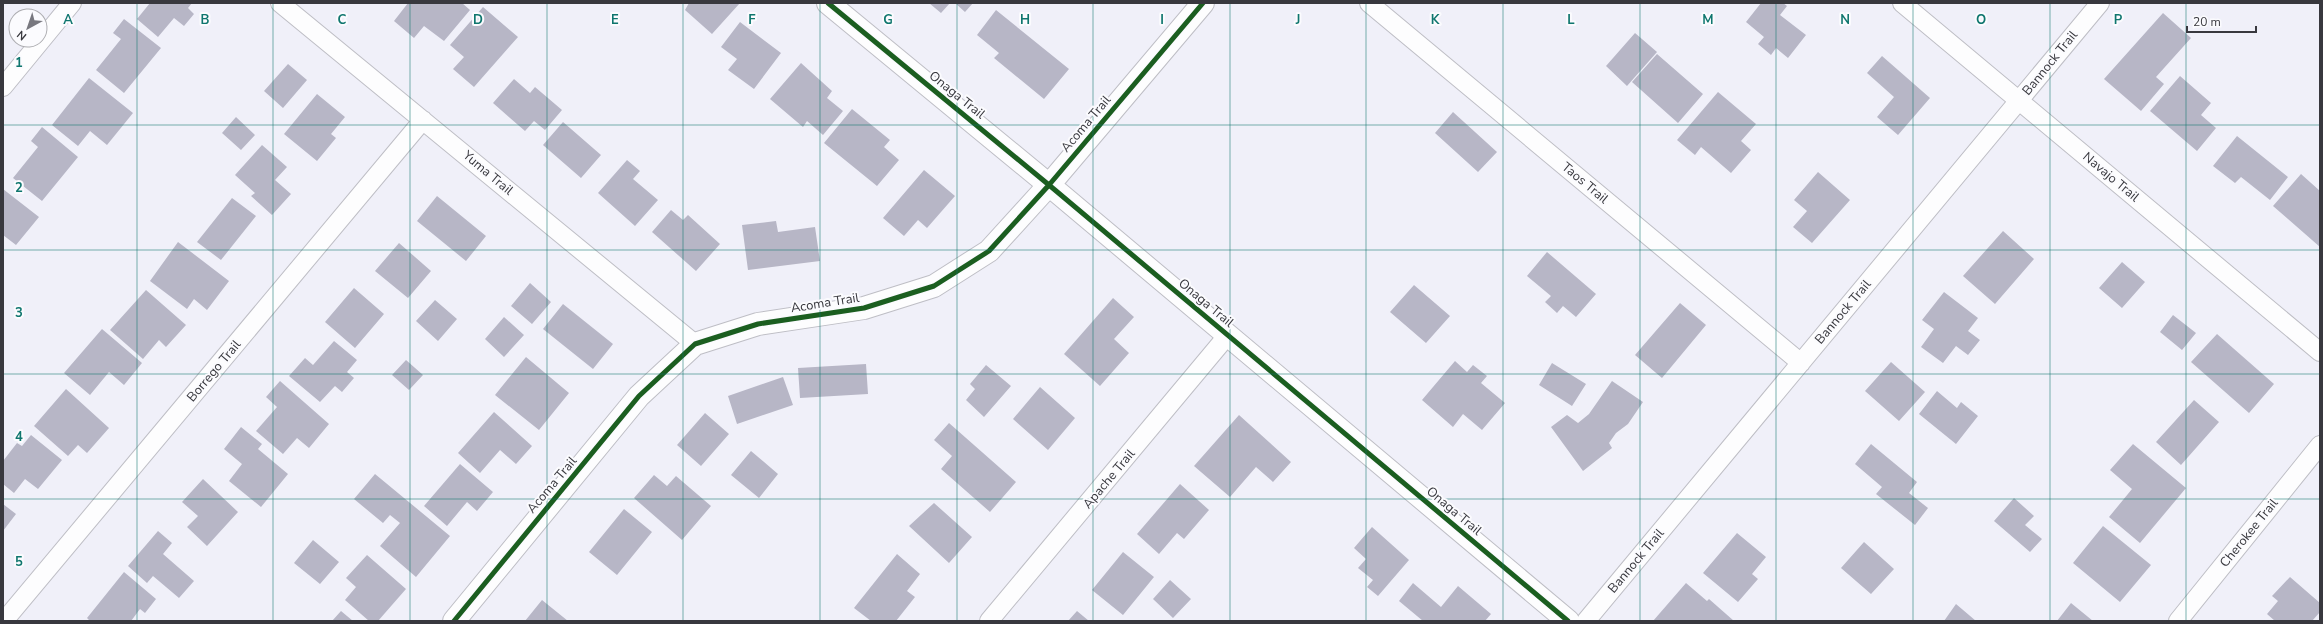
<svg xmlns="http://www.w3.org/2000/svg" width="2323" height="624" viewBox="0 0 2323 624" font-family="'Nunito Sans',sans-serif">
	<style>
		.building { fill: #b7b6c6 }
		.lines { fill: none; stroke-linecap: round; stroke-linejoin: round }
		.minor-casing { stroke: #bebec5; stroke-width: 20 }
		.tertiary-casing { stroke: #bebec5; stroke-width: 24 }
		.minor { stroke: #fdfdfe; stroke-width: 18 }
		.tertiary { stroke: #fdfdfe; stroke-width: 22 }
		.cycleway-casing { stroke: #fbfbfe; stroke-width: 8 }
		.cycleway { stroke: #1b5e20; stroke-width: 5 }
		.grid { fill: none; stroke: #0f766e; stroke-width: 1; stroke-opacity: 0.55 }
		.labels { text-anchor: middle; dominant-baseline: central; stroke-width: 4; stroke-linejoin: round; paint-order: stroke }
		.street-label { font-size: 13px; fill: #38383e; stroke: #fbfbfe }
		.grid-label { font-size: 13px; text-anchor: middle; font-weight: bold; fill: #0f766e; stroke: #fbfbfe; stroke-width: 4; stroke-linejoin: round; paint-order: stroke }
	</style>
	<rect width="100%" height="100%" fill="#f0f0f9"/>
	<!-- building -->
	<path class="building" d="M 150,3 L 192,3 L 188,8 L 194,14 L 184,26 L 174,18 L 158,37 L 137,19 Z
		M 408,3 L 462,3 L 470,10 L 444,41 L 424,26 L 414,38 L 394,21 Z
		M 689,3 L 740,3 L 712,34 L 685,10 Z
		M 929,3 L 950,3 L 941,13 Z
		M 955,3 L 973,3 L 965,12 Z
		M 1761,3 L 1783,3 L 1787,6 L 1780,15 L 1806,35 L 1788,58 L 1776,48 L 1771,55 L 1758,44 L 1764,37 L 1746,22 Z
		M 483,7 L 518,37 L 474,87 L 453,69 L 464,57 L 450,45 Z
		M 996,10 L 1069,69 L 1044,99 L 994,58 L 999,53 L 977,35 Z
		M 2163,13 L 2191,38 L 2156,77 L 2164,84 L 2141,111 L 2104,79 Z
		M 124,19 L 161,48 L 124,93 L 96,70 L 121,39 L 113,33 Z
		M 740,22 L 781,53 L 754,89 L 728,70 L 737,59 L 721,47 Z
		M 1635,33 L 1657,52 L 1627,86 L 1606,66 Z
		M 1657,54 L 1703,94 L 1678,123 L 1632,82 Z
		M 1882,56 L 1930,98 L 1898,135 L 1877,117 L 1894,97 L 1867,73 Z
		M 801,63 L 832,91 L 827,98 L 843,111 L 823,135 L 807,121 L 803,127 L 770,99 Z
		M 288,64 L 307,80 L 283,108 L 264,91 Z
		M 2180,76 L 2211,103 L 2201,115 L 2216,128 L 2197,151 L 2150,111 Z
		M 89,78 L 133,113 L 107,145 L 90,131 L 78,146 L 52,125 Z
		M 514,79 L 530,93 L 535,87 L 562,110 L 545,130 L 534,121 L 525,131 L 493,103 Z
		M 1718,92 L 1756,124 L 1741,141 L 1751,150 L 1731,173 L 1701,147 L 1695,155 L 1677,140 Z
		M 317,94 L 345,117 L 331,134 L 336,138 L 317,161 L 284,134 Z
		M 852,109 L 890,140 L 884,147 L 899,160 L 877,186 L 824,143 Z
		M 1453,112 L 1497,152 L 1478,172 L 1435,133 Z
		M 236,117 L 255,135 L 241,150 L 222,133 Z
		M 563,122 L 601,155 L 581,178 L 543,145 Z
		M 42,127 L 78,157 L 42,201 L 13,178 L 38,147 L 31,141 Z
		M 2237,136 L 2288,177 L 2270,200 L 2241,177 L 2235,183 L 2213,166 Z
		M 262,145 L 287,167 L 275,180 L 291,194 L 272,215 L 251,196 L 255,193 L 235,175 Z
		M 627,160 L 640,171 L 633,179 L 658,200 L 635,226 L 598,193 Z
		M 924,170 L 955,196 L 927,228 L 918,220 L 904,236 L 883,218 Z
		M 1818,172 L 1850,200 L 1812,243 L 1793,227 L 1807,211 L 1794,200 Z
		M 2301,174 L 2320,191 L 2320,247 L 2273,206 Z
		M 3,189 L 39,217 L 16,245 L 3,235 Z
		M 437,196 L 486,236 L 466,261 L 417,221 Z
		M 232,198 L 256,216 L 221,260 L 197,242 Z
		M 671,210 L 683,220 L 688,215 L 720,244 L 696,271 L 652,232 Z
		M 776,221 L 778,232 L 815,227 L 820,261 L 748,270 L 742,225 Z
		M 2003,231 L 2034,259 L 1995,304 L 1963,276 Z
		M 178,242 L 229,281 L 207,310 L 194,299 L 187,309 L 150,281 Z
		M 399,243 L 431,271 L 408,298 L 375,271 Z
		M 1547,252 L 1596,294 L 1576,317 L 1563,306 L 1557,313 L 1545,302 L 1551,296 L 1527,276 Z
		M 2122,262 L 2145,282 L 2122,308 L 2099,288 Z
		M 530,283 L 551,302 L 532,324 L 511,306 Z
		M 1414,285 L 1450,316 L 1426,343 L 1390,312 Z
		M 354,288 L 384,314 L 355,348 L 325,322 Z
		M 146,290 L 186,325 L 166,347 L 159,340 L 143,359 L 110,330 Z
		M 1944,292 L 1978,318 L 1968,331 L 1980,340 L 1968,355 L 1956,346 L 1943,363 L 1921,347 L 1934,329 L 1922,320 Z
		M 1113,298 L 1134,317 L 1114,339 L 1129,353 L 1100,386 L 1064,354 Z
		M 435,300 L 457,319 L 438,341 L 416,321 Z
		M 1680,303 L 1706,325 L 1662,378 L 1635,355 Z
		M 563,304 L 613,344 L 593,369 L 543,329 Z
		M 2173,315 L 2196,333 L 2182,350 L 2160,332 Z
		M 504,317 L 524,335 L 504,357 L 485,339 Z
		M 102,329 L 142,363 L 124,385 L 109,372 L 90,395 L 64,373 Z
		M 2217,334 L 2274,384 L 2249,413 L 2191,362 Z
		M 334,341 L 357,360 L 347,372 L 354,378 L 342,392 L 335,386 L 320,402 L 289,376 L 305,358 L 313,365 Z
		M 526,357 L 569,393 L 539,430 L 495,395 Z
		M 406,360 L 423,375 L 409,390 L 392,375 Z
		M 1455,361 L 1467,372 L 1473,365 L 1487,376 L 1481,383 L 1505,403 L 1482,430 L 1463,414 L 1453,427 L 1422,400 Z
		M 1891,362 L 1925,392 L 1899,421 L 1865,391 Z
		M 1552,363 L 1586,384 L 1572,406 L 1539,385 Z
		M 866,364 L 868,394 L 800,398 L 798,368 Z
		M 986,365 L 1011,386 L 984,417 L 966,400 L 975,389 L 970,384 Z
		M 783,377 L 793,405 L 737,424 L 728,396 Z
		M 280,381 L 329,424 L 309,448 L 297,438 L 283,454 L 256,431 L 277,407 L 266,397 Z
		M 1612,381 L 1643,402 L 1628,424 L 1616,433 L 1609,443 L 1612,448 L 1583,471 L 1551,427 L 1567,415 L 1578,423 L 1589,414 Z
		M 1040,387 L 1075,418 L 1048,450 L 1013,419 Z
		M 66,389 L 109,428 L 87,453 L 78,445 L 68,456 L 34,426 Z
		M 1937,391 L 1957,408 L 1961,402 L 1978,416 L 1956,444 L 1919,414 Z
		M 2194,400 L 2219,422 L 2181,465 L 2156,442 Z
		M 494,412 L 532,446 L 516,464 L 500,450 L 480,473 L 458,453 Z
		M 705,413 L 729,434 L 701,466 L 677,445 Z
		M 1239,415 L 1291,462 L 1273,482 L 1256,467 L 1230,497 L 1194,466 Z
		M 949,423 L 1016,482 L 990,512 L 941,469 L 952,456 L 934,440 Z
		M 241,427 L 262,444 L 258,449 L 288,474 L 261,507 L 229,481 L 242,464 L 224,449 Z
		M 31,435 L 62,460 L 38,489 L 25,479 L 14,493 L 3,484 L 3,461 L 17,443 L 22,446 Z
		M 1871,444 L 1917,482 L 1909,493 L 1928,508 L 1915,525 L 1876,494 L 1882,487 L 1855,464 Z
		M 2133,444 L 2186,488 L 2140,543 L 2109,517 L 2132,489 L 2110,470 Z
		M 751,451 L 778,474 L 759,498 L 731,475 Z
		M 460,464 L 493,492 L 477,511 L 467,502 L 447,526 L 424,506 Z
		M 375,474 L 450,536 L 416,577 L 380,546 L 400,523 L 390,515 L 383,523 L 354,499 Z
		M 654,475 L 667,486 L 676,476 L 711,506 L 682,540 L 634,498 Z
		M 203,479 L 238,512 L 207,546 L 187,527 L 198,516 L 182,502 Z
		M 1180,484 L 1209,510 L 1184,539 L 1177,533 L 1159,554 L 1137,534 Z
		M 2014,498 L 2034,516 L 2025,525 L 2042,539 L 2030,552 L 1994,521 Z
		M 934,503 L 972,537 L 949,563 L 909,526 Z
		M 3,504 L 16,514 L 3,531 Z
		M 624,509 L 652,532 L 617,575 L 589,552 Z
		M 2103,526 L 2151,565 L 2120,602 L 2073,563 Z
		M 1372,527 L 1409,560 L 1378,596 L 1367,587 L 1373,580 L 1358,568 L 1366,559 L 1354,548 Z
		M 158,531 L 172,543 L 163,554 L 194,581 L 179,598 L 153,576 L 147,583 L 128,566 Z
		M 1737,533 L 1766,557 L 1752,574 L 1758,579 L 1738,602 L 1703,573 Z
		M 313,540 L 339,562 L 320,584 L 294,563 Z
		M 1864,542 L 1894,569 L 1871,594 L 1841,568 Z
		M 1123,552 L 1154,577 L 1123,615 L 1092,590 Z
		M 897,554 L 920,574 L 907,591 L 915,597 L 896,621 L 871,621 L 854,608 Z
		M 367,555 L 406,589 L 378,621 L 369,621 L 345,600 L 356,587 L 346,578 Z
		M 124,572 L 156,599 L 145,613 L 140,609 L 131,621 L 90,621 L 87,618 Z
		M 2290,577 L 2320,603 L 2320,612 L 2312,621 L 2275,621 L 2267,614 L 2278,601 L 2272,596 Z
		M 1170,580 L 1191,599 L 1173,618 L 1153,599 Z
		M 1413,583 L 1441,607 L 1458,586 L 1491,614 L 1485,621 L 1423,621 L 1399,601 Z
		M 1686,583 L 1707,601 L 1709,599 L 1734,621 L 1653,621 Z
		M 542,600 L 568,621 L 525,621 Z
		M 2071,603 L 2093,621 L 2057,621 Z
		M 1956,604 L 1976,621 L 1944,621 Z
		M 341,611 L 353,621 L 332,621 Z
		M 1077,611 L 1089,621 L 1068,621 Z"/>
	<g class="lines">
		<!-- minor casing -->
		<g class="minor-casing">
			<path id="minor" d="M 280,3 L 695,344
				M 1369,3 L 1801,363
				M 1902,3 L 2320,352
				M 3,87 L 72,3
				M 4,621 L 423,120
				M 989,621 L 1227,336
				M 1586,621 L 2100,3
				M 2178,621 L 2320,445"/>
		</g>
		<!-- tertiary casing -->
		<g class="tertiary-casing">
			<path id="tertiary" d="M 828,3 L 1049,185 L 1568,621
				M 454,621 L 639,396 L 695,344 L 758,324 L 864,308 L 934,286 L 989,251 L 1049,185 L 1203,3"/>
		</g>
		<!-- minor -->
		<use href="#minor" class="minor"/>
		<!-- tertiary -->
		<use href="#tertiary" class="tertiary"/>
		<!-- cycleway casing -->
		<g class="cycleway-casing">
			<path id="cycleway" d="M 828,3 L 1049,185 L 1568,621
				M 454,621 L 639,396 L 695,344 L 758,324 L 864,308 L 934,286 L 989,251 L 1049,185 L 1203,3"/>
		</g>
		<!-- cycleway -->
		<use href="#cycleway" class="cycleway"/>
	</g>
	<!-- grid -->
	<path class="grid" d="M 137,3 L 137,621M 273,3 L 273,621M 410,3 L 410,621M 547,3 L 547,621M 683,3 L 683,621M 820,3 L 820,621M 957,3 L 957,621M 1093,3 L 1093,621M 1230,3 L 1230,621M 1366,3 L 1366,621M 1503,3 L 1503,621M 1640,3 L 1640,621M 1776,3 L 1776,621M 1913,3 L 1913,621M 2050,3 L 2050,621M 2186,3 L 2186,621M 3,125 L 2320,125M 3,250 L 2320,250M 3,374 L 2320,374M 3,499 L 2320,499"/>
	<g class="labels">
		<!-- street labels -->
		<g class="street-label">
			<text transform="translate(2050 63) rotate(-51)">Bannock Trail</text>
			<text transform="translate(957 95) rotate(39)">Onaga Trail</text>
			<text transform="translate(1086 124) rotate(-50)">Acoma Trail</text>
			<text transform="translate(488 173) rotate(40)">Yuma Trail</text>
			<text transform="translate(2111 177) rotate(40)">Navajo Trail</text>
			<text transform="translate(1585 183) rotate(40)">Taos Trail</text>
			<text transform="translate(825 303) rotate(-9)">Acoma Trail</text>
			<text transform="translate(1206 303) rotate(40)">Onaga Trail</text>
			<text transform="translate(1843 312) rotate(-50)">Bannock Trail</text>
			<text transform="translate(214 371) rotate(-50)">Borrego Trail</text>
			<text transform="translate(1109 479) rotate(-50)">Apache Trail</text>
			<text transform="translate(552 485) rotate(-50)">Acoma Trail</text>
			<text transform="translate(1454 511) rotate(40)">Onaga Trail</text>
			<text transform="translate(2249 533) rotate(-51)">Cherokee Trail</text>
			<text transform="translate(1636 561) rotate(-50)">Bannock Trail</text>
		</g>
	</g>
	<g class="grid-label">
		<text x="68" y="24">A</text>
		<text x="205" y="24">B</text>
		<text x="342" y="24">C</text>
		<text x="478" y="24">D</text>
		<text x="615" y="24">E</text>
		<text x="752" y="24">F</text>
		<text x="888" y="24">G</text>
		<text x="1025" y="24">H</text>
		<text x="1162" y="24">I</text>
		<text x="1298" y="24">J</text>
		<text x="1435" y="24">K</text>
		<text x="1571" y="24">L</text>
		<text x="1708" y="24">M</text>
		<text x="1845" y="24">N</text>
		<text x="1981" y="24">O</text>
		<text x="2118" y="24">P</text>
		<text x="19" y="67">1</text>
		<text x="19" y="192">2</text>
		<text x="19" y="317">3</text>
		<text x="19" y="441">4</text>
		<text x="19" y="566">5</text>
	</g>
	<!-- border -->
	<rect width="2323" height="624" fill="none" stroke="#38383e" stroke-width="8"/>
	<!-- north arrow -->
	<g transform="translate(28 28) rotate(220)"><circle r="19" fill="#fbfbfe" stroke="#adadb1"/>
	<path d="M0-3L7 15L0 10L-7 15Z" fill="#78787f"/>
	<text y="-6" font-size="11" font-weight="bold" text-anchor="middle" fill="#38383e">N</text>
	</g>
	<!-- scale -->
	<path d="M2187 26v6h69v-6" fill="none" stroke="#38383e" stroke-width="2"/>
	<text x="2193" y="26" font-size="12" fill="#38383e" stroke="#fbfbfe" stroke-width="3" paint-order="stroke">20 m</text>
</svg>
